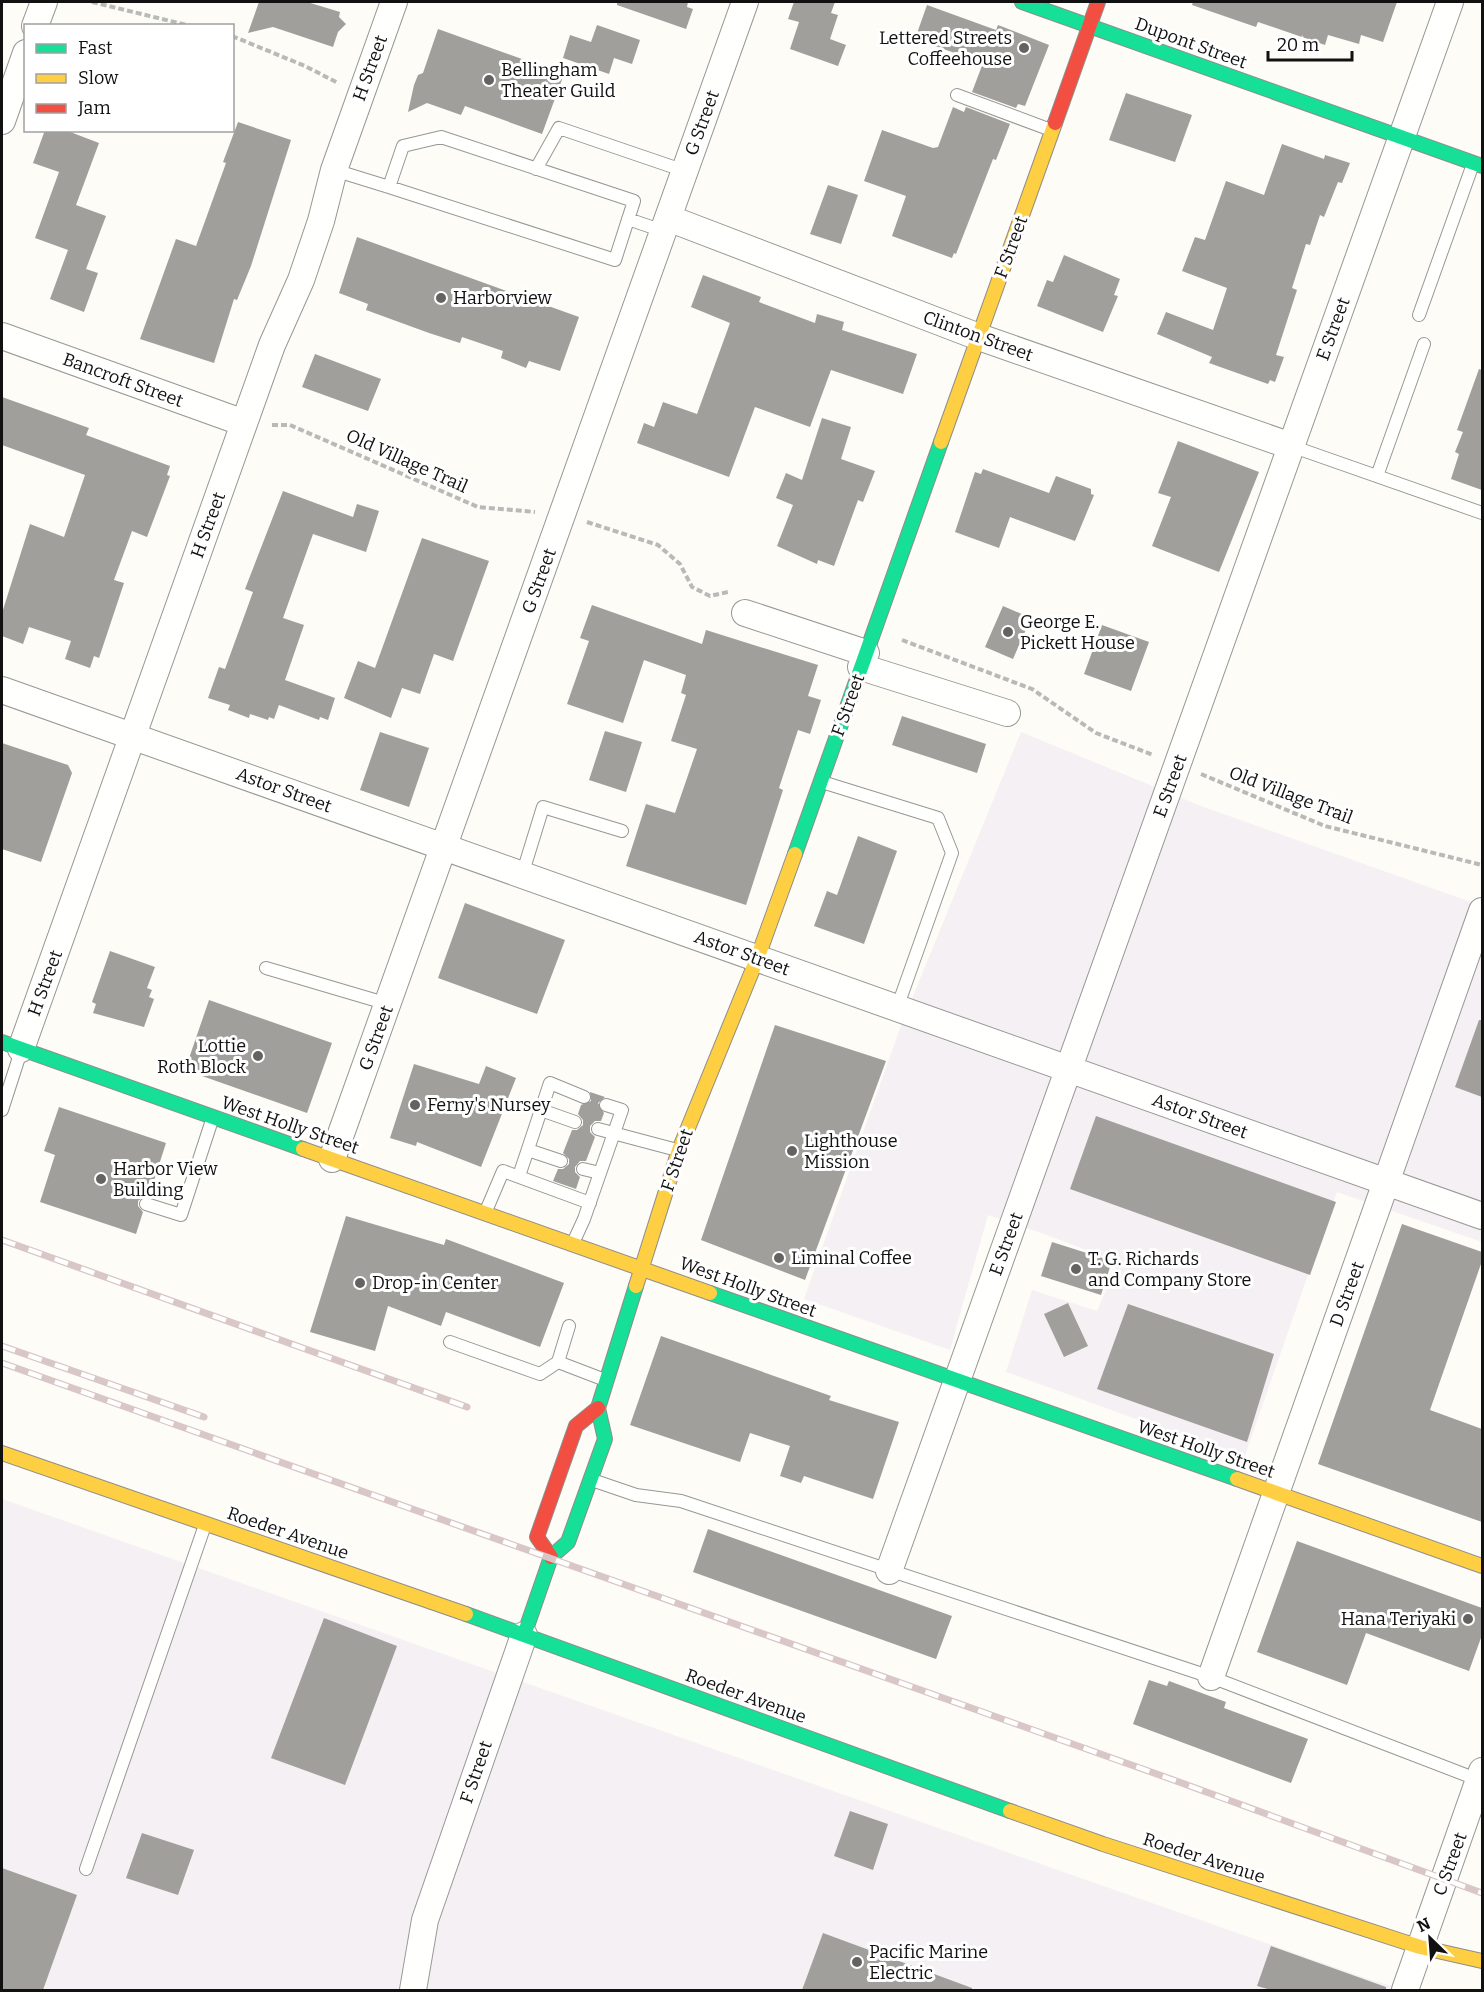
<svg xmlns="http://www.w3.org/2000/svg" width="1484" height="1992" viewBox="0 0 1484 1992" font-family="Bitter,serif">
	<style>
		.industrial { fill: #f5f0f3 }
		.building { fill: #a19f9c }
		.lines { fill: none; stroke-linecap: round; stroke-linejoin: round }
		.lane-casing { stroke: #979795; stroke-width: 14 }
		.street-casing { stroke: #979795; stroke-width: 28 }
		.fast-casing { stroke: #8e8d8b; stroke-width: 16 }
		.slow-casing { stroke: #8e8d8b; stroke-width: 16 }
		.jam-casing { stroke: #8e8d8b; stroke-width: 16 }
		.path { stroke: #b9b9b8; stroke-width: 4; stroke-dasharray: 6 3; stroke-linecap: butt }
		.lane { stroke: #fffffe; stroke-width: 12 }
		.street { stroke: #fffffe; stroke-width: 26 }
		.fast { stroke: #16e098; stroke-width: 14 }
		.slow { stroke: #ffcf43; stroke-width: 14 }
		.jam { stroke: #f24e42; stroke-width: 14 }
		.rail-casing { stroke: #d9c6c7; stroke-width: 7 }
		.rail { stroke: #fff; stroke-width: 4.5; stroke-dasharray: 14; stroke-linecap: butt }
		.poi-dot { fill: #646362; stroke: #fff; stroke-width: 2 }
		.labels { text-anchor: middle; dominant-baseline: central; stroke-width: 6; stroke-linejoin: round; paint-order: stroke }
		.poi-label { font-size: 18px; fill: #111; stroke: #fff; text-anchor: start }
		.street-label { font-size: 18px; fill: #111; stroke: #fff }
	</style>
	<rect width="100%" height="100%" fill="#fdfcf7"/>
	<!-- industrial -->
	<path class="industrial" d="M 1021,732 L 1201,806 L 1482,906 L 1482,1242 L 1337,1192 L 1244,1458 L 1006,1372 L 1032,1290 L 1097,1311 L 1118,1262 L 1041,1233 L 988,1215 L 950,1350 L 804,1299 L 900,1028 Z
		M 2,1499 L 1371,1980 L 1406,1990 L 2,1990 Z"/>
	<!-- building -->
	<path class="building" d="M 259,2 L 307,2 L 340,12 L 339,17 L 346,24 L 338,32 L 333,47 L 273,27 L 248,33 Z
		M 617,2 L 688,2 L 687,7 L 693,9 L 686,29 L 617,5 Z
		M 794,2 L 835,2 L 831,13 L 838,15 L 830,39 L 846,45 L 838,66 L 790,49 L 799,22 L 788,19 Z
		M 1193,2 L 1397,2 L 1383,42 L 1361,35 L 1359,44 L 1328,35 L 1325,45 L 1258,22 L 1256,27 L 1192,5 Z
		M 927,5 L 996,30 L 998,25 L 1049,45 L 1025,106 L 1018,104 L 1016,108 L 972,92 L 983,63 L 915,39 Z
		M 597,25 L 640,40 L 632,64 L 614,58 L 609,74 L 563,58 L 570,35 L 591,42 Z
		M 438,29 L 564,74 L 542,134 L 465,106 L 461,115 L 427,103 L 408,112 L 414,85 L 418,75 L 423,73 Z
		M 1126,93 L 1192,115 L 1175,162 L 1109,140 Z
		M 953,107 L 964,112 L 966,107 L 1010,124 L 996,160 L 993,159 L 956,254 L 954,253 L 952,258 L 892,236 L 906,196 L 864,181 L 882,130 L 933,148 L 938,147 Z
		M 238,122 L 291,140 L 251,266 L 237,300 L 234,299 L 214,363 L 140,339 L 176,239 L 196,246 L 226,163 L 223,162 Z
		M 45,130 L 65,130 L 99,143 L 76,205 L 106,216 L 86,269 L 98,273 L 84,312 L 50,299 L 68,250 L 35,238 L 59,172 L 33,163 Z
		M 1282,144 L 1324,159 L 1325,155 L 1350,163 L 1342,183 L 1338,182 L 1324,217 L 1320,215 L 1310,245 L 1306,244 L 1292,288 L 1297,290 L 1276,355 L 1284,357 L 1275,382 L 1270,380 L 1268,384 L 1209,363 L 1212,357 L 1157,334 L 1166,312 L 1213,330 L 1227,288 L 1182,271 L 1195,237 L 1205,240 L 1226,181 L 1264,195 Z
		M 828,185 L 858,195 L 841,244 L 810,234 Z
		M 357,237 L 579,317 L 560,371 L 529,361 L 526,368 L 501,358 L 503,351 L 462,337 L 460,343 L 429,333 L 366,310 L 368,304 L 339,293 Z
		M 1064,255 L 1120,279 L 1114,295 L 1118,296 L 1103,332 L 1037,306 L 1047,280 L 1053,282 Z
		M 703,275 L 761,297 L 759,302 L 815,323 L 817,314 L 844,322 L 842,330 L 917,354 L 903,394 L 831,370 L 810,427 L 755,407 L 729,477 L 637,443 L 644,423 L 654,427 L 663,402 L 697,414 L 730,323 L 691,307 Z
		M 315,354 L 381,379 L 368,411 L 302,387 Z
		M 1479,369 L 1482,370 L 1482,490 L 1451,479 L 1459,454 L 1455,452 L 1463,432 L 1457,430 Z
		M 2,397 L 89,428 L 86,435 L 170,466 L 167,475 L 170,476 L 147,537 L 132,531 L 114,580 L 124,583 L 99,658 L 94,656 L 90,668 L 65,659 L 71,641 L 29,627 L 23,644 L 2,636 L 2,613 L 30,524 L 64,537 L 85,475 L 2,445 Z
		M 822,418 L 851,427 L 841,459 L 875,471 L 863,502 L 858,500 L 834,566 L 818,560 L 817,564 L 777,546 L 793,505 L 776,498 L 786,473 L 802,480 Z
		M 1178,441 L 1259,472 L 1219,572 L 1152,546 L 1171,497 L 1158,493 Z
		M 983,469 L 1049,493 L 1056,476 L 1091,489 L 1091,494 L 1094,495 L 1075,541 L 1010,517 L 999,548 L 955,532 L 975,472 L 981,474 Z
		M 283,491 L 353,517 L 357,504 L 379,511 L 366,552 L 313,534 L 283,618 L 304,625 L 285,680 L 335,698 L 328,720 L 320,717 L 319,720 L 279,705 L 274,719 L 269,717 L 268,720 L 250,714 L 249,718 L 228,710 L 230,705 L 208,698 L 219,667 L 225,669 L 253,592 L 245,589 Z
		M 422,538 L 489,561 L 453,661 L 434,654 L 420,694 L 402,688 L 391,718 L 344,698 L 358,661 L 375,668 Z
		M 592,605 L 702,644 L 706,630 L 818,665 L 808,696 L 821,700 L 810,734 L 798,730 L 779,788 L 783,790 L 746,905 L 626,866 L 646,804 L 675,813 L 697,749 L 671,741 L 686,695 L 681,693 L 686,675 L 644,660 L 623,723 L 567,704 L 589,641 L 580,638 Z
		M 1003,606 L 1031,618 L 1013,659 L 985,647 Z
		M 1102,625 L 1149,642 L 1131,691 L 1084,674 Z
		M 902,716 L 986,744 L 977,773 L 892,745 Z
		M 605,731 L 642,742 L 626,792 L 589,780 Z
		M 380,732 L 429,748 L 409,807 L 360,790 Z
		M 2,743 L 68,765 L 72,773 L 41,862 L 2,849 Z
		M 858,836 L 897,851 L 864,944 L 814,926 L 827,891 L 837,895 Z
		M 465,903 L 565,940 L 537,1014 L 438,978 Z
		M 110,951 L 155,967 L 147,988 L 152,990 L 149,997 L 154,999 L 144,1027 L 93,1013 L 96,1004 L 92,1002 Z
		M 209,1000 L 332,1043 L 307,1113 L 185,1070 Z
		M 1479,1020 L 1482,1020 L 1482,1097 L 1455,1087 Z
		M 775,1025 L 886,1061 L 805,1280 L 701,1240 Z
		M 414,1064 L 479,1084 L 486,1066 L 516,1078 L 481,1167 L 417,1142 L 416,1146 L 390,1138 Z
		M 590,1092 L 605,1097 L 598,1103 L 604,1113 L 601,1121 L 595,1121 L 590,1126 L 590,1132 L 595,1137 L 586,1161 L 580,1161 L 575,1167 L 575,1172 L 580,1177 L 576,1189 L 553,1181 L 558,1169 L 563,1169 L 569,1164 L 569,1159 L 563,1153 L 572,1130 L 577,1130 L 583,1125 L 583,1120 L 578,1114 L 581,1105 L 591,1101 Z
		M 59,1107 L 166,1143 L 149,1196 L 144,1196 L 138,1201 L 138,1206 L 143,1212 L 136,1234 L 40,1202 L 55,1155 L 44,1151 Z
		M 1096,1116 L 1336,1202 L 1310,1275 L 1070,1189 Z
		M 346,1216 L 444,1245 L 446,1239 L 564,1283 L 540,1347 L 446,1312 L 441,1326 L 388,1306 L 375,1351 L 310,1332 Z
		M 1402,1224 L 1482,1252 L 1482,1261 L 1430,1410 L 1482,1429 L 1482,1522 L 1318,1464 Z
		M 1052,1242 L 1112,1261 L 1101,1295 L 1041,1276 Z
		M 1068,1303 L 1088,1346 L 1064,1357 L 1044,1314 Z
		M 1128,1304 L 1274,1354 L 1247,1442 L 1097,1389 Z
		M 661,1336 L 831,1396 L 829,1400 L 899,1422 L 873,1499 L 804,1476 L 801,1483 L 780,1476 L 790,1446 L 750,1433 L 740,1462 L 630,1425 Z
		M 708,1529 L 952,1616 L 936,1659 L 693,1572 Z
		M 1297,1541 L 1482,1608 L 1482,1635 L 1469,1671 L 1366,1633 L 1347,1685 L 1257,1652 Z
		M 324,1618 L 397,1646 L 345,1785 L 271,1758 Z
		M 1149,1680 L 1167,1686 L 1169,1681 L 1226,1702 L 1224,1708 L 1308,1739 L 1291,1783 L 1133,1724 Z
		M 850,1811 L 888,1824 L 873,1870 L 834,1856 Z
		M 142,1833 L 194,1850 L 178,1895 L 126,1878 Z
		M 2,1868 L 77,1895 L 43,1990 L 2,1990 Z
		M 823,1933 L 972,1988 L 972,1990 L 802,1990 Z
		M 1271,1946 L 1386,1987 L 1386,1990 L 1271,1990 L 1257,1986 Z"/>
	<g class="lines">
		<!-- lane casing -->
		<g class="lane-casing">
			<path id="lane" d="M 957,95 L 1051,130
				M 441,137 L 634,201 L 615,260 L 389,187 L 403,146 Z
				M 536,169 L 559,128 L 685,171
				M 334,170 L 389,187
				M 628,219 L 663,231
				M 1419,315 L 1473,164
				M 1291,446 L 1482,513
				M 1377,476 L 1424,344
				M 822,782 L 938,818 L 952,853 L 897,1008
				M 522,875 L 543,807 L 622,831
				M 266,968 L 388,1004
				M 2,1110 L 21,1051
				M 541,1110 L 575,1122
				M 598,1129 L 677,1150
				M 528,1150 L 561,1161
				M 583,1169 L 600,1173
				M 519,1176 L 550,1083 L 584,1097
				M 146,1204 L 181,1215 L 213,1117
				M 486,1211 L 503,1171 L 590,1203
				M 573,1243 L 584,1219 L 622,1110 L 606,1105
				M 450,1342 L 540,1374 L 558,1362 L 569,1326
				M 558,1362 L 605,1380
				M 592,1480 L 636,1495 L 681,1501 L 1211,1677 L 1479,1780
				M 86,1869 L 205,1525"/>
		</g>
		<!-- street casing -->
		<g class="street-casing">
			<path id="street" d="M 35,26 L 44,2
				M 2,121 L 26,53
				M 668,218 L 979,337 L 1291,446
				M 2,336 L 244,423
				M 745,613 L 866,653
				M 861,667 L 1007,713
				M 2,690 L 1482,1216
				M 21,1049 L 272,345 L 301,280 L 321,221 L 334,170 L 394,2
				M 332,1159 L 745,2
				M 889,1571 L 1450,2
				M 1211,1677 L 1482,911
				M 413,1990 L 425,1920 L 524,1635
				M 1405,1990 L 1482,1771"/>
		</g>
		<!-- fast casing -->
		<g class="fast-casing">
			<path id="fast" d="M 1022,2 L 1482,166
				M 795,854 L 941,442
				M 2,1042 L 303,1149
				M 710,1293 L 1237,1479
				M 466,1614 L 1010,1811
				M 524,1635 L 551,1557 L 568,1542 L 605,1439 L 598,1408 L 636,1286"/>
		</g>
		<!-- slow casing -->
		<g class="slow-casing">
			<path id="slow" d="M 941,442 L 1055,123
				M 303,1149 L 710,1293
				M 636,1286 L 679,1150 L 757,959 L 795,854
				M 2,1453 L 466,1614
				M 1237,1479 L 1482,1566
				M 1010,1811 L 1103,1844 L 1420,1947 L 1482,1961"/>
		</g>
		<!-- jam casing -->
		<g class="jam-casing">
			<path id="jam" d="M 1055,123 L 1098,2
				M 551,1557 L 537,1537 L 576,1426 L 598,1408"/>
		</g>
		<!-- path -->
		<path class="path" d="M 92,2 L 191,26
			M 232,36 L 305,66 L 338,83
			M 272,425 L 290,425 L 478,507 L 535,512
			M 587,522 L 658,545 L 680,564 L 692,587 L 710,596 L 728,592
			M 902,640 L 1032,689 L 1096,733 L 1153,755
			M 1201,774 L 1325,826 L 1482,865"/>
		<!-- lane -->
		<use href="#lane" class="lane"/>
		<!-- street -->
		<use href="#street" class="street"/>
		<!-- fast -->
		<use href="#fast" class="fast"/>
		<!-- slow -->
		<use href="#slow" class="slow"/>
		<!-- jam -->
		<use href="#jam" class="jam"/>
		<!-- rail casing -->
		<g class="rail-casing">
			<path id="rail" d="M 2,1240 L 467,1407
				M 2,1346 L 204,1417
				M 2,1363 L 1168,1778 L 1482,1893"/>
		</g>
		<!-- rail -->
		<use href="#rail" class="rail"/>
	</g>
	<!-- markers -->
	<g class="poi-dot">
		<circle cx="1024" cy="48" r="6"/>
		<circle cx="489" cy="80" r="6"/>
		<circle cx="441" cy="298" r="6"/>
		<circle cx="1008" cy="632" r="6"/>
		<circle cx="258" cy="1056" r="6"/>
		<circle cx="415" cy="1105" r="6"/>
		<circle cx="792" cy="1151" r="6"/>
		<circle cx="101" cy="1179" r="6"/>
		<circle cx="779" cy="1258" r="6"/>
		<circle cx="1076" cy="1269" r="6"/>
		<circle cx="360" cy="1283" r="6"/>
		<circle cx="1468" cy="1619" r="6"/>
		<circle cx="857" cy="1962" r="6"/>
	</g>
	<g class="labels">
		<!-- poi labels -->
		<g class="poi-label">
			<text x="1012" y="38" text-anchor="end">Lettered Streets<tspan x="1012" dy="21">Coffeehouse</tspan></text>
			<text x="501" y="70">Bellingham<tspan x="501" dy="21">Theater Guild</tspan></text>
			<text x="453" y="298">Harborview</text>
			<text x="1020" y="622">George E.<tspan x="1020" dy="21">Pickett House</tspan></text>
			<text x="246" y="1046" text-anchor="end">Lottie<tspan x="246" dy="21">Roth Block</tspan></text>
			<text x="427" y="1105">Ferny's Nursey</text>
			<text x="804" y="1141">Lighthouse<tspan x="804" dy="21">Mission</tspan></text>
			<text x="113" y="1169">Harbor View<tspan x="113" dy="21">Building</tspan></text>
			<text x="791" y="1258">Liminal Coffee</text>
			<text x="1088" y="1259">T. G. Richards<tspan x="1088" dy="21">and Company Store</tspan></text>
			<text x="372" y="1283">Drop-in Center</text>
			<text x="1456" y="1619" text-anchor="end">Hana Teriyaki</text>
			<text x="869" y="1952">Pacific Marine<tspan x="869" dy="21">Electric</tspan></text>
		</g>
		<!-- street labels -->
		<g class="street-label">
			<text transform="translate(1191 43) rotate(20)">Dupont Street</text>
			<text transform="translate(370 68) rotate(-70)">H Street</text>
			<text transform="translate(702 123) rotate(-70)">G Street</text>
			<text transform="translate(1011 247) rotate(-70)">F Street</text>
			<text transform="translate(1333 329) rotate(-70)">E Street</text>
			<text transform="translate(978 336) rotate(20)">Clinton Street</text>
			<text transform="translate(123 380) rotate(20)">Bancroft Street</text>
			<text transform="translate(407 461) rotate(24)">Old Village Trail</text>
			<text transform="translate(208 525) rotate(-70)">H Street</text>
			<text transform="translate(539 581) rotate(-70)">G Street</text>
			<text transform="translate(848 705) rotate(-70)">F Street</text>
			<text transform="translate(1170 786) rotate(-70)">E Street</text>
			<text transform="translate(284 790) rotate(20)">Astor Street</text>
			<text transform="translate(1291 795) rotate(21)">Old Village Trail</text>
			<text transform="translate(742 953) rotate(20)">Astor Street</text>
			<text transform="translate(45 983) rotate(-70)">H Street</text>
			<text transform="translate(376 1038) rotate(-70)">G Street</text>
			<text transform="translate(1200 1116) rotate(20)">Astor Street</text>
			<text transform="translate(290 1125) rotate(19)">West Holly Street</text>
			<text transform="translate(677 1160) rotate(-71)">F Street</text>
			<text transform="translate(1006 1244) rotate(-70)">E Street</text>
			<text transform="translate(748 1287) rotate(20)">West Holly Street</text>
			<text transform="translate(1347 1294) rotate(-70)">D Street</text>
			<text transform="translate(1206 1449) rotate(19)">West Holly Street</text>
			<text transform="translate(288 1533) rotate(19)">Roeder Avenue</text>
			<text transform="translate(746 1696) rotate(20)">Roeder Avenue</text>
			<text transform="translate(476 1772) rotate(-71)">F Street</text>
			<text transform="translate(1204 1858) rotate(18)">Roeder Avenue</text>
			<text transform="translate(1450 1864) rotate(-70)">C Street</text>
		</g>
	</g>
	<!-- border -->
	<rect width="1484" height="1992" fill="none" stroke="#111111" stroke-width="6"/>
	<!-- legend -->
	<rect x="24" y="24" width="210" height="108" fill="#ffffff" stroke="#a0a0a0" stroke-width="1.5"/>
	<rect x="36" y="44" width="30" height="9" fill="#16e098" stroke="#a0a0a0" stroke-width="1.5"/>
	<text x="78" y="54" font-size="18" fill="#111111">Fast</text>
	<rect x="36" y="74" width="30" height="9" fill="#ffcf43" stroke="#a0a0a0" stroke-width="1.5"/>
	<text x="78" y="84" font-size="18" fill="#111111">Slow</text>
	<rect x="36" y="104" width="30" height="9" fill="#f24e42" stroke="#a0a0a0" stroke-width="1.5"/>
	<text x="78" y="114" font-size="18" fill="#111111">Jam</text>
	<!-- north arrow -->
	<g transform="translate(1430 1938) rotate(335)" stroke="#ffffff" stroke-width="4.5" paint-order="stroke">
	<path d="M0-4.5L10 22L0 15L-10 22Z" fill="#111111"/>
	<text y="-9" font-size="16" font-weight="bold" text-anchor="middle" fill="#111111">N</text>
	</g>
	<!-- scale -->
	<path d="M1268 51v9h84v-9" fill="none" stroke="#111111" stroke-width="3"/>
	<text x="1277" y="51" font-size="18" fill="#111111" stroke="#ffffff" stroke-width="4.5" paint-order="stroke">20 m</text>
</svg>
